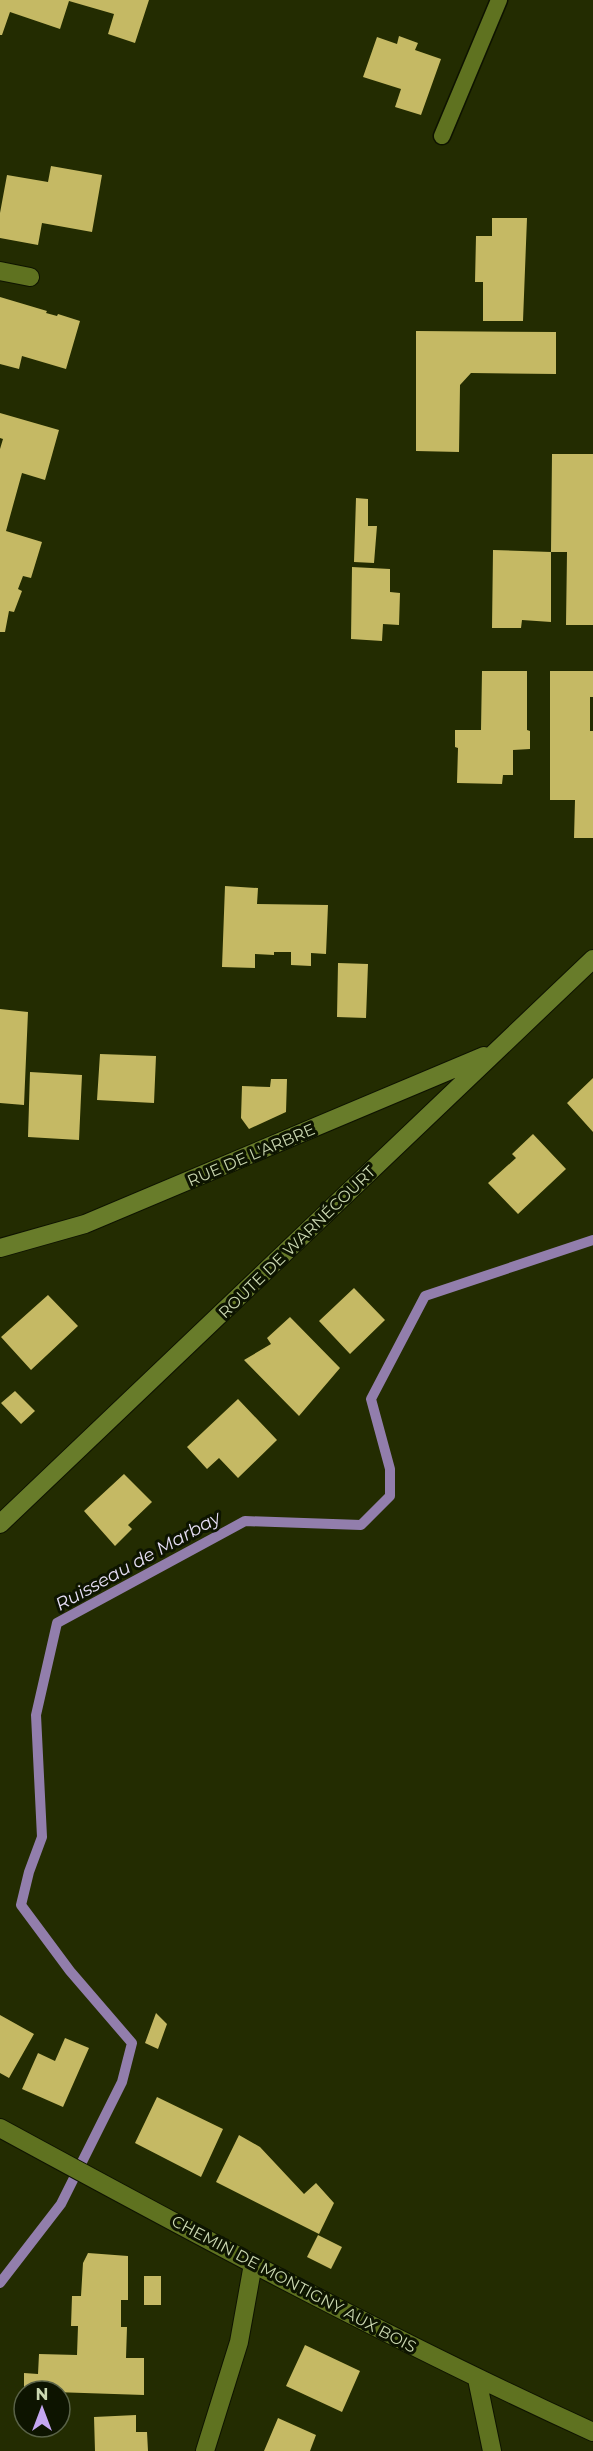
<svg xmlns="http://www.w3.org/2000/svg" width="593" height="2451" viewBox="0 0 593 2451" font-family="Montserrat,sans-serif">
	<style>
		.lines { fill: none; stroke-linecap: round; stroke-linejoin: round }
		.stream { stroke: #927eac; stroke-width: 10 }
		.building { fill: #c5b964 }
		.lane-casing { stroke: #0e1300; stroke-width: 19 }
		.street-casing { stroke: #0e1300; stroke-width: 20 }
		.secondary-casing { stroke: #0e1300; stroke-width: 20 }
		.lane { stroke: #5f7220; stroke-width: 16 }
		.street { stroke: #5f7220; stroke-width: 18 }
		.secondary { stroke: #687c2a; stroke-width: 18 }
		.labels { text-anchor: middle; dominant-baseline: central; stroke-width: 6; stroke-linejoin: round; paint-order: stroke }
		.street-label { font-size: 16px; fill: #cbd8b1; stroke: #0d1400 }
		.water-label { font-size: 18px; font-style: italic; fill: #e7dff5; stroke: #0d1400 }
	</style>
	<rect width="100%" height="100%" fill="#232c01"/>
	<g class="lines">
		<!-- stream -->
		<path class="stream" d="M 0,2283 L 61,2204 L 122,2082 L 132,2043 L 70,1971 L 21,1905 L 29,1872 L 42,1837 L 36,1715 L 57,1623 L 245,1521 L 361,1525 L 390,1496 L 390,1469 L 371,1399 L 425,1296 L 593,1240"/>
	</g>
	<!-- building -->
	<path class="building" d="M 0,0 L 149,0 L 135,43 L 108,34 L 114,14 L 69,1 L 60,29 L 10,12 L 2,35 L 0,35 Z
		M 399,36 L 418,43 L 415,50 L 441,59 L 421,115 L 395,107 L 401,89 L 363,77 L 377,37 L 397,44 Z
		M 51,166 L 102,175 L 92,232 L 42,223 L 38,245 L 0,238 L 0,213 L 7,175 L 48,182 Z
		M 492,218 L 527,218 L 523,321 L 483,321 L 483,282 L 475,282 L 476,236 L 492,236 Z
		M 0,297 L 47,311 L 46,313 L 57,316 L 58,314 L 80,321 L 66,369 L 22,356 L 19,369 L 0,364 Z
		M 416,331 L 556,332 L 556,374 L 471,373 L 460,385 L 459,452 L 416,451 Z
		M 0,413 L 59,430 L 45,480 L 22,473 L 6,531 L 42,542 L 31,578 L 23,576 L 18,589 L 22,591 L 14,612 L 9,611 L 5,632 L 0,632 L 0,449 L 3,439 L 0,438 Z
		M 552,454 L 593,454 L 593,625 L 566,625 L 567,552 L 551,552 L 551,622 L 522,620 L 521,628 L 492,628 L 493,550 L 551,552 Z
		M 356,498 L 368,499 L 368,526 L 377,526 L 374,563 L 354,562 Z
		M 352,567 L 390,569 L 390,592 L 400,593 L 399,625 L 383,624 L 382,641 L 351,639 Z
		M 482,671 L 527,671 L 527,730 L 530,731 L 530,749 L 513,750 L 513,775 L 503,775 L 502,784 L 457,783 L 458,748 L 455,747 L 455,730 L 481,730 Z
		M 550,671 L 593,671 L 593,697 L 590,697 L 590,731 L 593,731 L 593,838 L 574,838 L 575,800 L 550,800 Z
		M 225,886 L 258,888 L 257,904 L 328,905 L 326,954 L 311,953 L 311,966 L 291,965 L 291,952 L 274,952 L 274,955 L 255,954 L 255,968 L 222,967 Z
		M 338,963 L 368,964 L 366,1018 L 337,1017 Z
		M 0,1009 L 28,1012 L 24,1105 L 0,1103 Z
		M 100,1054 L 156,1056 L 154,1103 L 97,1100 Z
		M 30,1072 L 82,1075 L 79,1140 L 28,1137 Z
		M 593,1078 L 593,1132 L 567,1103 Z
		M 271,1079 L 287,1079 L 286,1112 L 249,1129 L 241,1118 L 242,1086 L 270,1087 Z
		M 533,1134 L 566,1169 L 518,1214 L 488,1183 L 516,1158 L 512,1154 Z
		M 354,1288 L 385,1320 L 350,1354 L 319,1321 Z
		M 48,1295 L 78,1326 L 31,1370 L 1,1337 Z
		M 290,1317 L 340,1368 L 299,1416 L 244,1360 L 271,1344 L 267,1338 Z
		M 15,1391 L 35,1411 L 21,1424 L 1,1403 Z
		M 238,1399 L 277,1440 L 238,1478 L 219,1458 L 207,1469 L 187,1447 Z
		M 124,1474 L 152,1502 L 128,1525 L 132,1529 L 115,1546 L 84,1511 Z
		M 156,2013 L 167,2024 L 158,2049 L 145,2043 Z
		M 0,2015 L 34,2034 L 9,2078 L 0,2073 Z
		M 65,2038 L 89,2048 L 63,2107 L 22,2089 L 38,2053 L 55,2061 Z
		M 157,2097 L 223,2129 L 201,2177 L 135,2143 Z
		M 239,2135 L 260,2147 L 304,2194 L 316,2183 L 334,2203 L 319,2234 L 216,2182 Z
		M 318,2235 L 342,2247 L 331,2269 L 307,2257 Z
		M 88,2253 L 128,2256 L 128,2300 L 121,2300 L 121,2327 L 127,2327 L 126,2358 L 144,2358 L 144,2395 L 24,2391 L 24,2373 L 38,2374 L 39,2354 L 77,2355 L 78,2326 L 71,2326 L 72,2296 L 81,2296 L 83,2263 Z
		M 144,2276 L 161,2276 L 161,2305 L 144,2305 Z
		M 305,2345 L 360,2371 L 342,2412 L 286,2386 Z
		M 136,2415 L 136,2432 L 147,2432 L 148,2451 L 95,2451 L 94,2417 Z
		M 278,2418 L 316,2435 L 310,2451 L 264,2451 Z"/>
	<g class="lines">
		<!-- lane casing -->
		<g class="lane-casing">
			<path id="lane" d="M 442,136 L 499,0"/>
		</g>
		<!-- street casing -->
		<g class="street-casing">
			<path id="street" d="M 0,271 L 30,277
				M 0,2128 C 195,2234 391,2340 593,2432
				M 477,2379 L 492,2451
				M 205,2451 L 239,2342 L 253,2264"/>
		</g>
		<!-- secondary casing -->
		<g class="secondary-casing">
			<path id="secondary" d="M 0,1248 L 85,1224 L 484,1056
				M 0,1524 L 593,959"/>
		</g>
		<!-- lane -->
		<use href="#lane" class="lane"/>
		<!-- street -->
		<use href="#street" class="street"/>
		<!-- secondary -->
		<use href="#secondary" class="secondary"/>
	</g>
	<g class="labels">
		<!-- street labels -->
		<g class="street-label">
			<text transform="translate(251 1155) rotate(-23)">RUE DE L'ARBRE</text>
			<text transform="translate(297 1242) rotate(-44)">ROUTE DE WARNÉCOURT</text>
			<text transform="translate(294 2284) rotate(28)">CHEMIN DE MONTIGNY AUX BOIS</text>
		</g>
		<!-- water labels -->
		<g class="water-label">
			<text transform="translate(138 1561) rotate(-29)">Ruisseau de Marbay</text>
		</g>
	</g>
	<!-- north arrow -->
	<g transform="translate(42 2409)"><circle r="28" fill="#0d1400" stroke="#596247" stroke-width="1.5"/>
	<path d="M0-4.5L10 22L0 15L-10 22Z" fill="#c4a7f1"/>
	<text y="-9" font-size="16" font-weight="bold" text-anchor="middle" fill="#cbd8b1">N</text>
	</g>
</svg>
